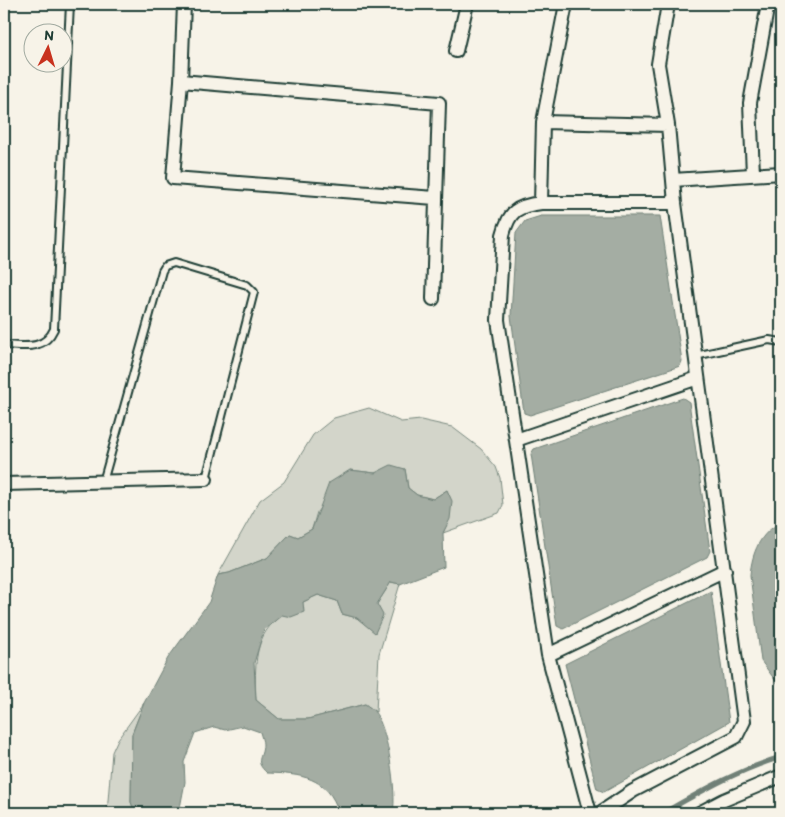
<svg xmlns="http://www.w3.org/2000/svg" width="785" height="817" viewBox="0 0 785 817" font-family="Itim,sans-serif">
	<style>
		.green { fill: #d3d5ca; stroke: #79897f }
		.water { fill: #a4ada3; stroke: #6f8077 }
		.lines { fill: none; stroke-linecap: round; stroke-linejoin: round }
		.stream { stroke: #6f8077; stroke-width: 5 }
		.lane-casing { stroke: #1f3d34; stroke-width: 10 }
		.street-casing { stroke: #1f3d34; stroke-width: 16 }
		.lane { stroke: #f7f3e8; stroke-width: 6 }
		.street { stroke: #f7f3e8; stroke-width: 12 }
	</style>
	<rect width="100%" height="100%" fill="#f7f3e8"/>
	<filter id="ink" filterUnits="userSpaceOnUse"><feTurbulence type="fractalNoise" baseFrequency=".02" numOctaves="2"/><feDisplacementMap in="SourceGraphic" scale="10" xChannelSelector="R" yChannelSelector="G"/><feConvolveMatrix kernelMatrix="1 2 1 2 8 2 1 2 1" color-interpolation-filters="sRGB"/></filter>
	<g filter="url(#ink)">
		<!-- green -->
		<path class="green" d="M 369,408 L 401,422 L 421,420 L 452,427 L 481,449 L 496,467 L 500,478 L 503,505 L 499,513 L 443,533 C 450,518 453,506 447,490 L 433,499 L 417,495 L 408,488 L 405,469 L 375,473 L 350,470 L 317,512 L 312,529 L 298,537 L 290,534 L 267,558 L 229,573 L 218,575 L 260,500 L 284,482 L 313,435 L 334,418 Z
			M 391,582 L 400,584 L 379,654 L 376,712 L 365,704 L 308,719 L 279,719 L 256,700 C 253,639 260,621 318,595 L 337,601 L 342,614 L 357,618 L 375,632 L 377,604 Z
			M 144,703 L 132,734 L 131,802 L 135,813 L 107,813 L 112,752 L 118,739 Z"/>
		<!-- water -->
		<path class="water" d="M 541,216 L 660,216 L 682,361 L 680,366 L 530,415 L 524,413 L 511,316 L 516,233 L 525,221 Z
			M 683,398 L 689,402 L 710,551 L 707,557 L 563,629 L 557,626 L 531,454 L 534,449 Z
			M 391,465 L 405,469 L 408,488 L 417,495 L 433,499 L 447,490 L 452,501 L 450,519 L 443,533 L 444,567 L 400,584 L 391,582 L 377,604 L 383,615 L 375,633 L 357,618 L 342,614 L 337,601 L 318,595 L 303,602 L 304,612 L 291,617 L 282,615 L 264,630 L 254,663 L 256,700 L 279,719 L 308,719 L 365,704 C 368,706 372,709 374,711 C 388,727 397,793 393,813 L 339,813 C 328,776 300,774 267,773 C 253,760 263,759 263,744 C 263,741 261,736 260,732 L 243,726 L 225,730 L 214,727 L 195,733 L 184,762 L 185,782 L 179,813 L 135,813 L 131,802 L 132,734 L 144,703 L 168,658 L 209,602 L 218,575 L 229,573 L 267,558 L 290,534 L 298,537 L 312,529 L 329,483 L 350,470 L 375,473 Z
			M 781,523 L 781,688 L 761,661 L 750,575 C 752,553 760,532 781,523 Z
			M 711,591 L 729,722 L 604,792 L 597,789 L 565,664 Z"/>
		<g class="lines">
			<!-- stream -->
			<path class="stream" d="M 663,813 C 702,791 738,770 781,757"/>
			<!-- lane casing -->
			<g class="lane-casing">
				<path id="lane" d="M 4,345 C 24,346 44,351 54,329 L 70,4
					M 695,356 L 769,340 L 781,342
					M 103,482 L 162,271 L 165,266 L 174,263 L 247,285 L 254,292 L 206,479"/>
			</g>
			<!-- street casing -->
			<g class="street-casing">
				<path id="street" d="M 184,4 L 181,81 L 173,178 L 435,198
					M 456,51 L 467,4
					M 181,81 L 439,103 L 433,299
					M 543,122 L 668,125
					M 753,174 L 750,103 L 768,4
					M 673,180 L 781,173
					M 541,203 L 543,122 L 566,4
					M 516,440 L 698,378
					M 4,484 L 206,479
					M 548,655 L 725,570
					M 590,813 L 548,655 L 498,320 L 503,235 C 509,211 517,206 541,203 L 675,203
					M 600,813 L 633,791 L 736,737 L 744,721 L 675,203 L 668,125 L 658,64 L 668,4
					M 699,813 L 724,800 L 781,776"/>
			</g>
			<!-- lane -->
			<use href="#lane" class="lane"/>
			<!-- street -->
			<use href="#street" class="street"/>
		</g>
	</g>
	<!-- margin -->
	<rect width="785" height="817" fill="none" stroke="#f7f3e8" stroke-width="20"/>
	<rect x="10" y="10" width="765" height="797" fill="none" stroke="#1f3d34" stroke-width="2" filter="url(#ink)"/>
	<!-- north arrow -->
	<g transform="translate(48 48) rotate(5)"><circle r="24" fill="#f7f3e8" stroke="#a1aaa0"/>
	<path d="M0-4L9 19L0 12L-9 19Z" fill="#c8321e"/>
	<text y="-8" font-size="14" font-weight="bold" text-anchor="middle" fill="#1f3d34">N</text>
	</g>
</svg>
